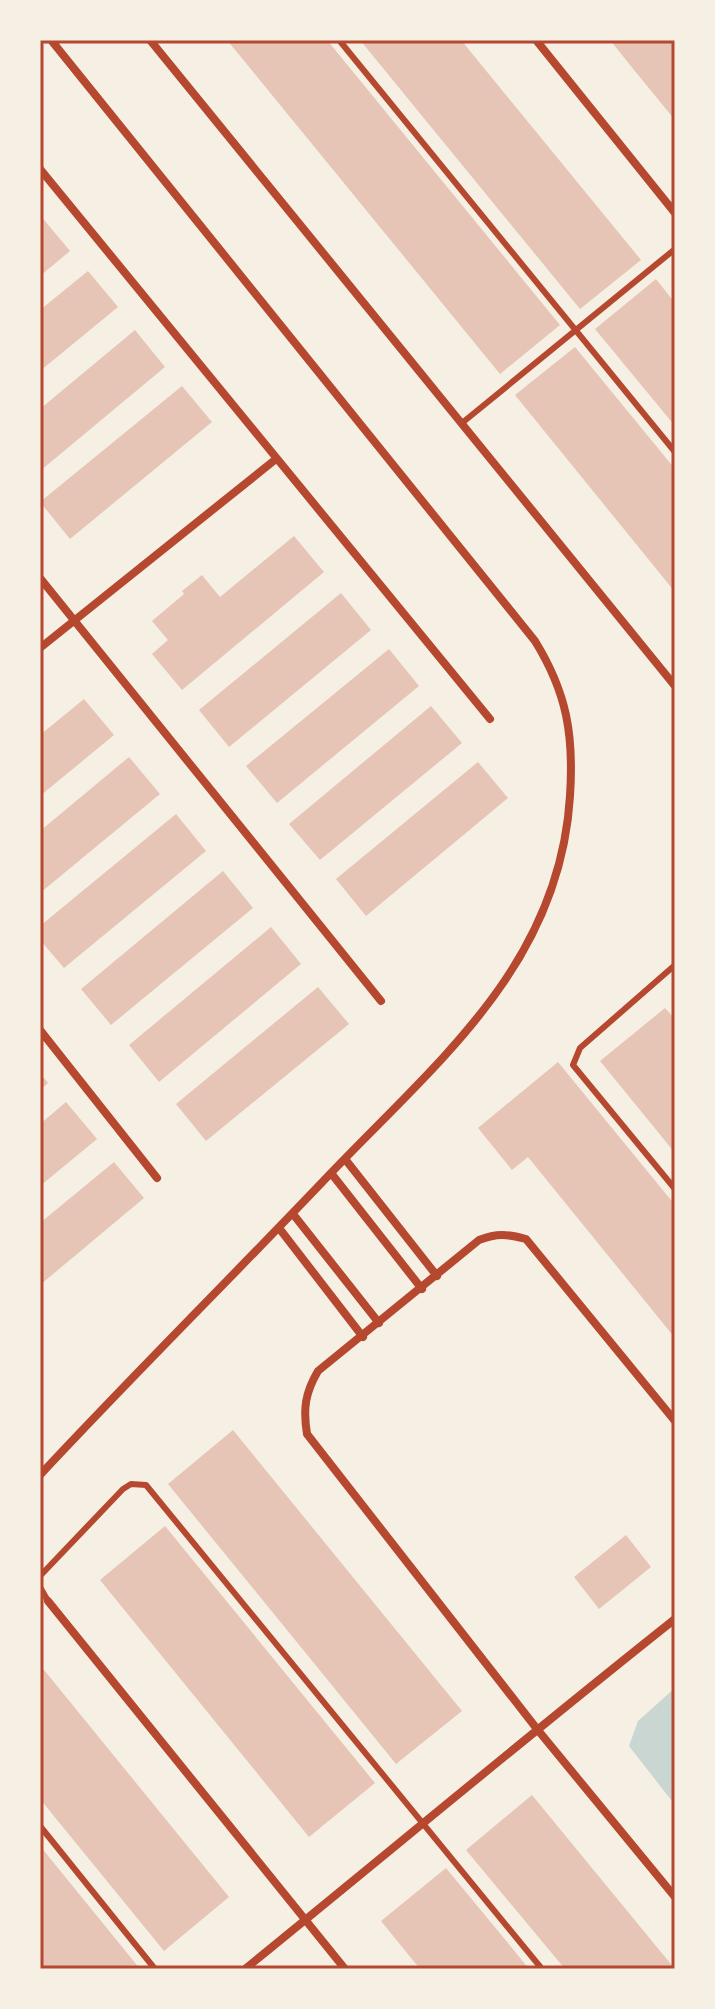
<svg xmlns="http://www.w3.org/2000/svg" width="715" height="2009" viewBox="0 0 715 2009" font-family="Karla,sans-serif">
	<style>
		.water { fill: #c9d6d2 }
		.building { fill: #e6c5b7 }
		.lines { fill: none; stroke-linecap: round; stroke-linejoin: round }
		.service { stroke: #b5482f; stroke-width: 6 }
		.minor { stroke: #b5482f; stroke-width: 8 }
		.neatline { fill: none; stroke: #b5482f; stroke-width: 3 }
	</style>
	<rect width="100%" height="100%" fill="#f6efe4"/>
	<!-- water -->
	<path class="water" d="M 675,1688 L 675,1805 L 629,1746 L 638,1721 Z"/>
	<!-- building -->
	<path class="building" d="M 227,40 L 327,40 L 560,325 L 500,374 Z
		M 360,40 L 461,40 L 641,260 L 580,309 Z
		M 610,40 L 675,40 L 675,120 L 634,70 Z
		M 40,215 L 70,251 L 40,276 Z
		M 88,271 L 118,307 L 40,371 L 40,310 Z
		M 656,279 L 675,303 L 675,426 L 595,329 Z
		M 135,330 L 165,367 L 40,471 L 40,409 Z
		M 575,347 L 675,469 L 675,592 L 515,395 Z
		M 182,386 L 212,422 L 70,539 L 40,502 Z
		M 294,536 L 324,572 L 182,690 L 152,654 L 168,640 L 152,621 L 184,594 L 182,591 L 202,575 L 220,597 Z
		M 341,593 L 371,630 L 229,747 L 199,710 Z
		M 389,649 L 419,686 L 277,803 L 246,766 Z
		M 84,699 L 114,735 L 40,796 L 40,735 Z
		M 431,706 L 462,743 L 320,860 L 289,824 Z
		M 129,757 L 160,794 L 40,893 L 40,831 Z
		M 478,762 L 508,798 L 366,916 L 336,879 Z
		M 176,814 L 206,851 L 64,968 L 40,940 L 40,926 Z
		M 223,871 L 253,908 L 111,1025 L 81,989 Z
		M 271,927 L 301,964 L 159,1082 L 129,1045 Z
		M 318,987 L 349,1024 L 206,1141 L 176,1104 Z
		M 665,1008 L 675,1019 L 675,1153 L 600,1061 Z
		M 558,1062 L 675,1205 L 675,1338 L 528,1157 L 512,1170 L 478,1128 Z
		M 40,1073 L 48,1083 L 40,1090 Z
		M 66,1102 L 97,1139 L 40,1186 L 40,1124 Z
		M 114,1162 L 144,1198 L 40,1285 L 40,1223 Z
		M 233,1430 L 462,1711 L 396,1764 L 168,1484 Z
		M 165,1526 L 375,1783 L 309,1837 L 100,1580 Z
		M 626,1535 L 651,1567 L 599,1609 L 574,1577 Z
		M 40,1665 L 229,1897 L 164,1951 L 40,1799 Z
		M 532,1795 L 656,1946 L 675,1969 L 565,1969 L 466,1850 Z
		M 40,1846 L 123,1948 L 140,1969 L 40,1969 Z
		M 446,1868 L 512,1948 L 529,1969 L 420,1969 L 381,1921 Z"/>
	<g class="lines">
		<!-- service -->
		<path class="service" d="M 339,40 L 675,452
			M 462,423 L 675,249
			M 675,965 L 580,1048 L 573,1065 L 675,1189
			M 40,1576 L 123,1489 L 131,1484 L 146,1485 L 542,1969
			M 40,1587 L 48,1601
			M 40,1826 L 155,1969"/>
		<!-- minor -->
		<path class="minor" d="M 150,40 L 675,686
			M 536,40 L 675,213
			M 40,169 L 490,719
			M 40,578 L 381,1001
			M 40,648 L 276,459
			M 40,1030 L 157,1178
			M 345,1159 L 437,1276
			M 331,1173 L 422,1289
			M 293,1214 L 379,1323
			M 279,1228 L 363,1337
			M 675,1421 L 526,1239 C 507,1234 497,1233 479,1240 L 318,1371 C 305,1393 303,1409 307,1434 L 537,1729 L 675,1897
			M 40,1475 C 135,1373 234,1275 330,1174 C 438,1061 560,964 570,796 C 574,735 567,693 535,641 L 51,40
			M 48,1601 L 345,1969
			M 245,1969 C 389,1852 530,1734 675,1619"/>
	</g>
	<!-- border -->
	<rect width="715" height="2009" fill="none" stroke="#f6efe4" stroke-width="84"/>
	<rect x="42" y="42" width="631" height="1925" class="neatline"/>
</svg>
